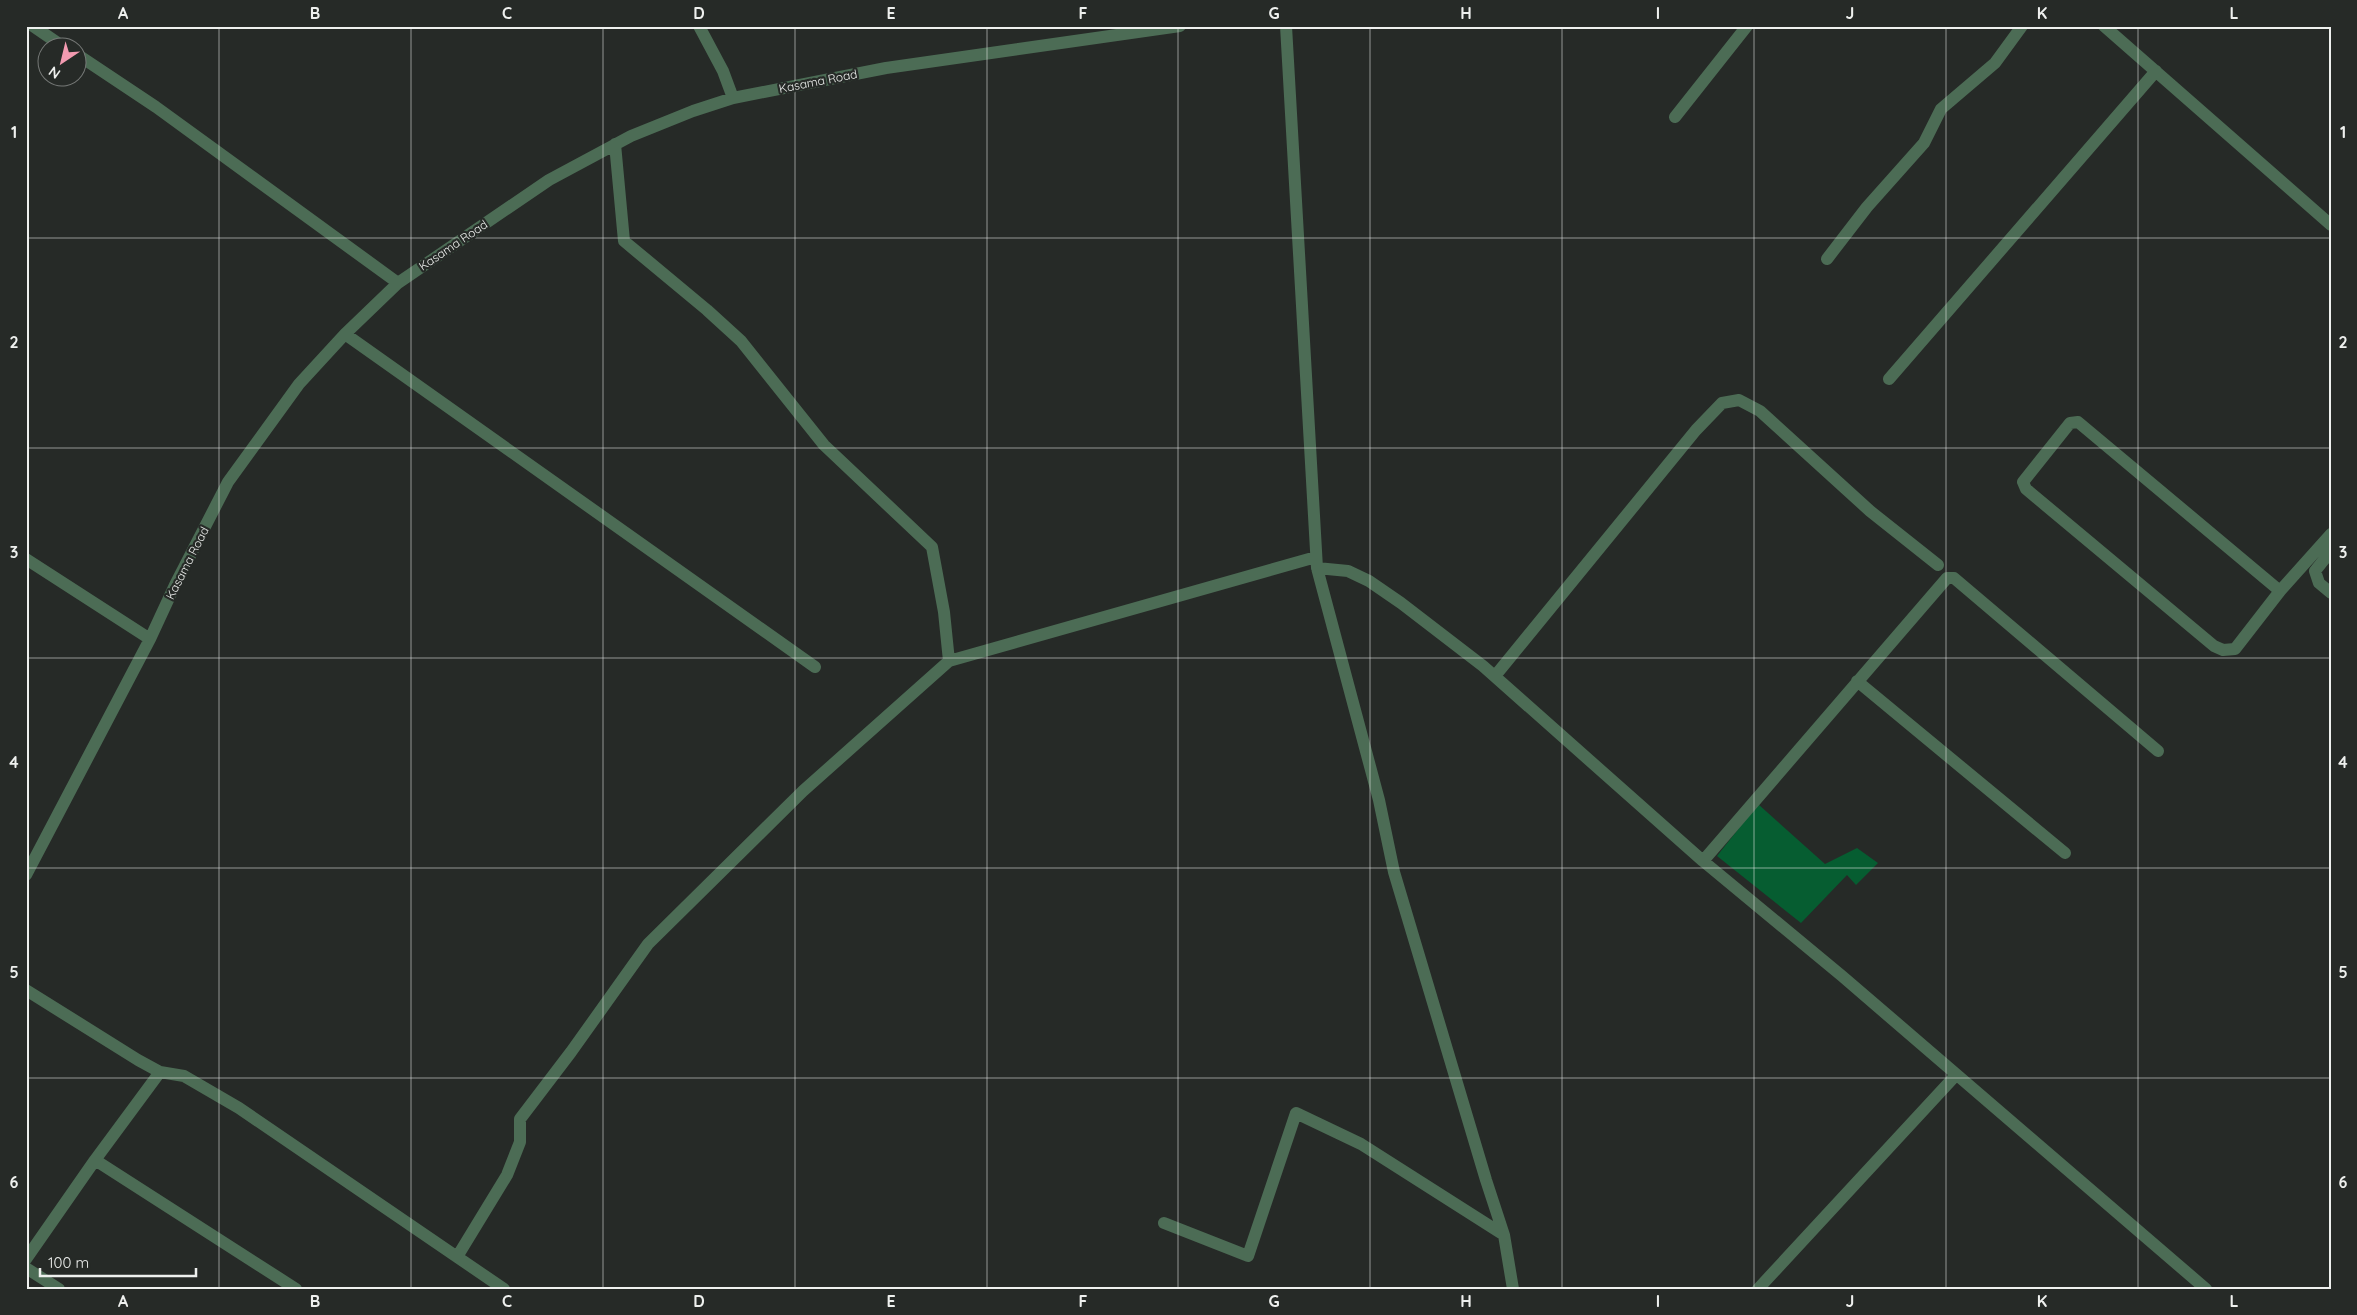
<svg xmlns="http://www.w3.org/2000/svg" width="2357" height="1315" viewBox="0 0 2357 1315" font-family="Quicksand,sans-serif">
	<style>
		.green { fill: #065d31 }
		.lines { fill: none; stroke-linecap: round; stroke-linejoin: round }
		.minor { stroke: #4c6c55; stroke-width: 12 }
		.grid { fill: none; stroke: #eef0ee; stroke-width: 1; stroke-opacity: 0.55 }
		.labels { text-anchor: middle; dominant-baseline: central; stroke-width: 4.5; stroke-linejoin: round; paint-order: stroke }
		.street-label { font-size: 12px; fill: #eef0ee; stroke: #262a27 }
		.neatline { fill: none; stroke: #eef0ee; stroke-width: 2 }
		.grid-label { font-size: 16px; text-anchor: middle; font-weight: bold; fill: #eef0ee }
	</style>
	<rect width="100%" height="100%" fill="#262a27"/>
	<!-- green -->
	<path class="green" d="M 1758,804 L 1825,864 L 1857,848 L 1878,863 L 1856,885 L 1847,875 L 1801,923 L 1717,856 Z"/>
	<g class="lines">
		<!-- minor -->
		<path class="minor" d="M 33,26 L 65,48
			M 699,26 L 723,71 L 733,98
			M 1286,26 L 1317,568 L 1379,800 L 1394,872 L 1486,1180 L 1504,1235 L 1513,1289
			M 2104,26 L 2331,225
			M 78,55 L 156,107 L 398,283
			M 1675,117 L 1747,26
			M 1827,259 L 1867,207 L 1924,143 L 1941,109 L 1995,63 L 2022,26
			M 345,334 L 815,667
			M 1889,379 L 2156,71
			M 2331,551 L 2315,571 L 2319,583 L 2331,593
			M 26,559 L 150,639
			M 1317,568 L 1348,571 L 1369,581 L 1401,603 L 1483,666 L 1703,861 L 1842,976 L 2206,1289
			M 2280,591 L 2078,422 L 2070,423 L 2023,482 L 2026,489 L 2214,646 L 2223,650 L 2235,649 L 2280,591 L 2331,534
			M 949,661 L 1316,557
			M 1495,676 L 1696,430 L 1722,403 L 1739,400 L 1760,411 L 1870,511 L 1938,565
			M 1857,681 L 2065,853
			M 1703,861 L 1947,578 L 1954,578 L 2158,751
			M 26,875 L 150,639 L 175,585 L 228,482 L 299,384 L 345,334 L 398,283 L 549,180 L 631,136 L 693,111 L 733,98 L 886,68 L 1180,26
			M 26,990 L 138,1060 L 160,1072 L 184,1076 L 239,1108 L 504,1289
			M 95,1160 L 296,1289
			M 1164,1223 L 1248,1256 L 1296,1113 L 1361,1144 L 1504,1235
			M 457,1257 L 507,1175 L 520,1142 L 520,1119 L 571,1052 L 648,944 L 803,791 L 949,661 L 944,612 L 932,547 L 824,445 L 741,341 L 707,310 L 624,241 L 615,144
			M 26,1259 L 95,1160 L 160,1072
			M 26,1268 L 59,1289
			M 1758,1289 L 1956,1075"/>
	</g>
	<!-- grid -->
	<path class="grid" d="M 219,26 L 219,1289M 411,26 L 411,1289M 603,26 L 603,1289M 795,26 L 795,1289M 987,26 L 987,1289M 1178,26 L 1178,1289M 1370,26 L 1370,1289M 1562,26 L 1562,1289M 1754,26 L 1754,1289M 1946,26 L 1946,1289M 2138,26 L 2138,1289M 26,238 L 2331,238M 26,448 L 2331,448M 26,658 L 2331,658M 26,868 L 2331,868M 26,1078 L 2331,1078"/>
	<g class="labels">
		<!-- street labels -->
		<g class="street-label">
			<text transform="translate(818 81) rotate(-11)">Kasama Road</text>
			<text transform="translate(453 245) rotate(-34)">Kasama Road</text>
			<text transform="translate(187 563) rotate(-63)">Kasama Road</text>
		</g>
	</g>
	<!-- border -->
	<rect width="2357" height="1315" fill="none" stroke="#262a27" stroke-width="55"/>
	<!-- north arrow -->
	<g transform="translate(62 62) rotate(215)"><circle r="24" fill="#262a27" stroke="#767977"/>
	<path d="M0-4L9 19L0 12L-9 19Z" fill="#f29ab0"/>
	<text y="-8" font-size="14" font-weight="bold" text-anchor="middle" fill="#eef0ee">N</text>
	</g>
	<!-- scale -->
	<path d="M40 1268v8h156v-8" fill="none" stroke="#eef0ee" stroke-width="2.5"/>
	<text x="48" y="1268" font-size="15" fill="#eef0ee" stroke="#262a27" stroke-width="4" paint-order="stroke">100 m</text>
	<rect x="28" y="28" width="2302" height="1260" class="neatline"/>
	<g class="grid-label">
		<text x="123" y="19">A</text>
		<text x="315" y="19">B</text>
		<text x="507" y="19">C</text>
		<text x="699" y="19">D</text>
		<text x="891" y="19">E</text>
		<text x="1083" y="19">F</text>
		<text x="1274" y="19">G</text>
		<text x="1466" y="19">H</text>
		<text x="1658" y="19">I</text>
		<text x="1850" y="19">J</text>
		<text x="2042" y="19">K</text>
		<text x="2234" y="19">L</text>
		<text x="14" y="138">1</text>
		<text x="2343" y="138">1</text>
		<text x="14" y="348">2</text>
		<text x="2343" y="348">2</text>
		<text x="14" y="558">3</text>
		<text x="2343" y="558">3</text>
		<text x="14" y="768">4</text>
		<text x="2343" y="768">4</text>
		<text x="14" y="978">5</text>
		<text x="2343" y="978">5</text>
		<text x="14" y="1188">6</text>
		<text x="2343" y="1188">6</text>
		<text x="123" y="1307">A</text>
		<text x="315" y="1307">B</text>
		<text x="507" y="1307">C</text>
		<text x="699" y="1307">D</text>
		<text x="891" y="1307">E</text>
		<text x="1083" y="1307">F</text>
		<text x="1274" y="1307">G</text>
		<text x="1466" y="1307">H</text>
		<text x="1658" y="1307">I</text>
		<text x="1850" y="1307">J</text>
		<text x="2042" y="1307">K</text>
		<text x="2234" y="1307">L</text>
	</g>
</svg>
